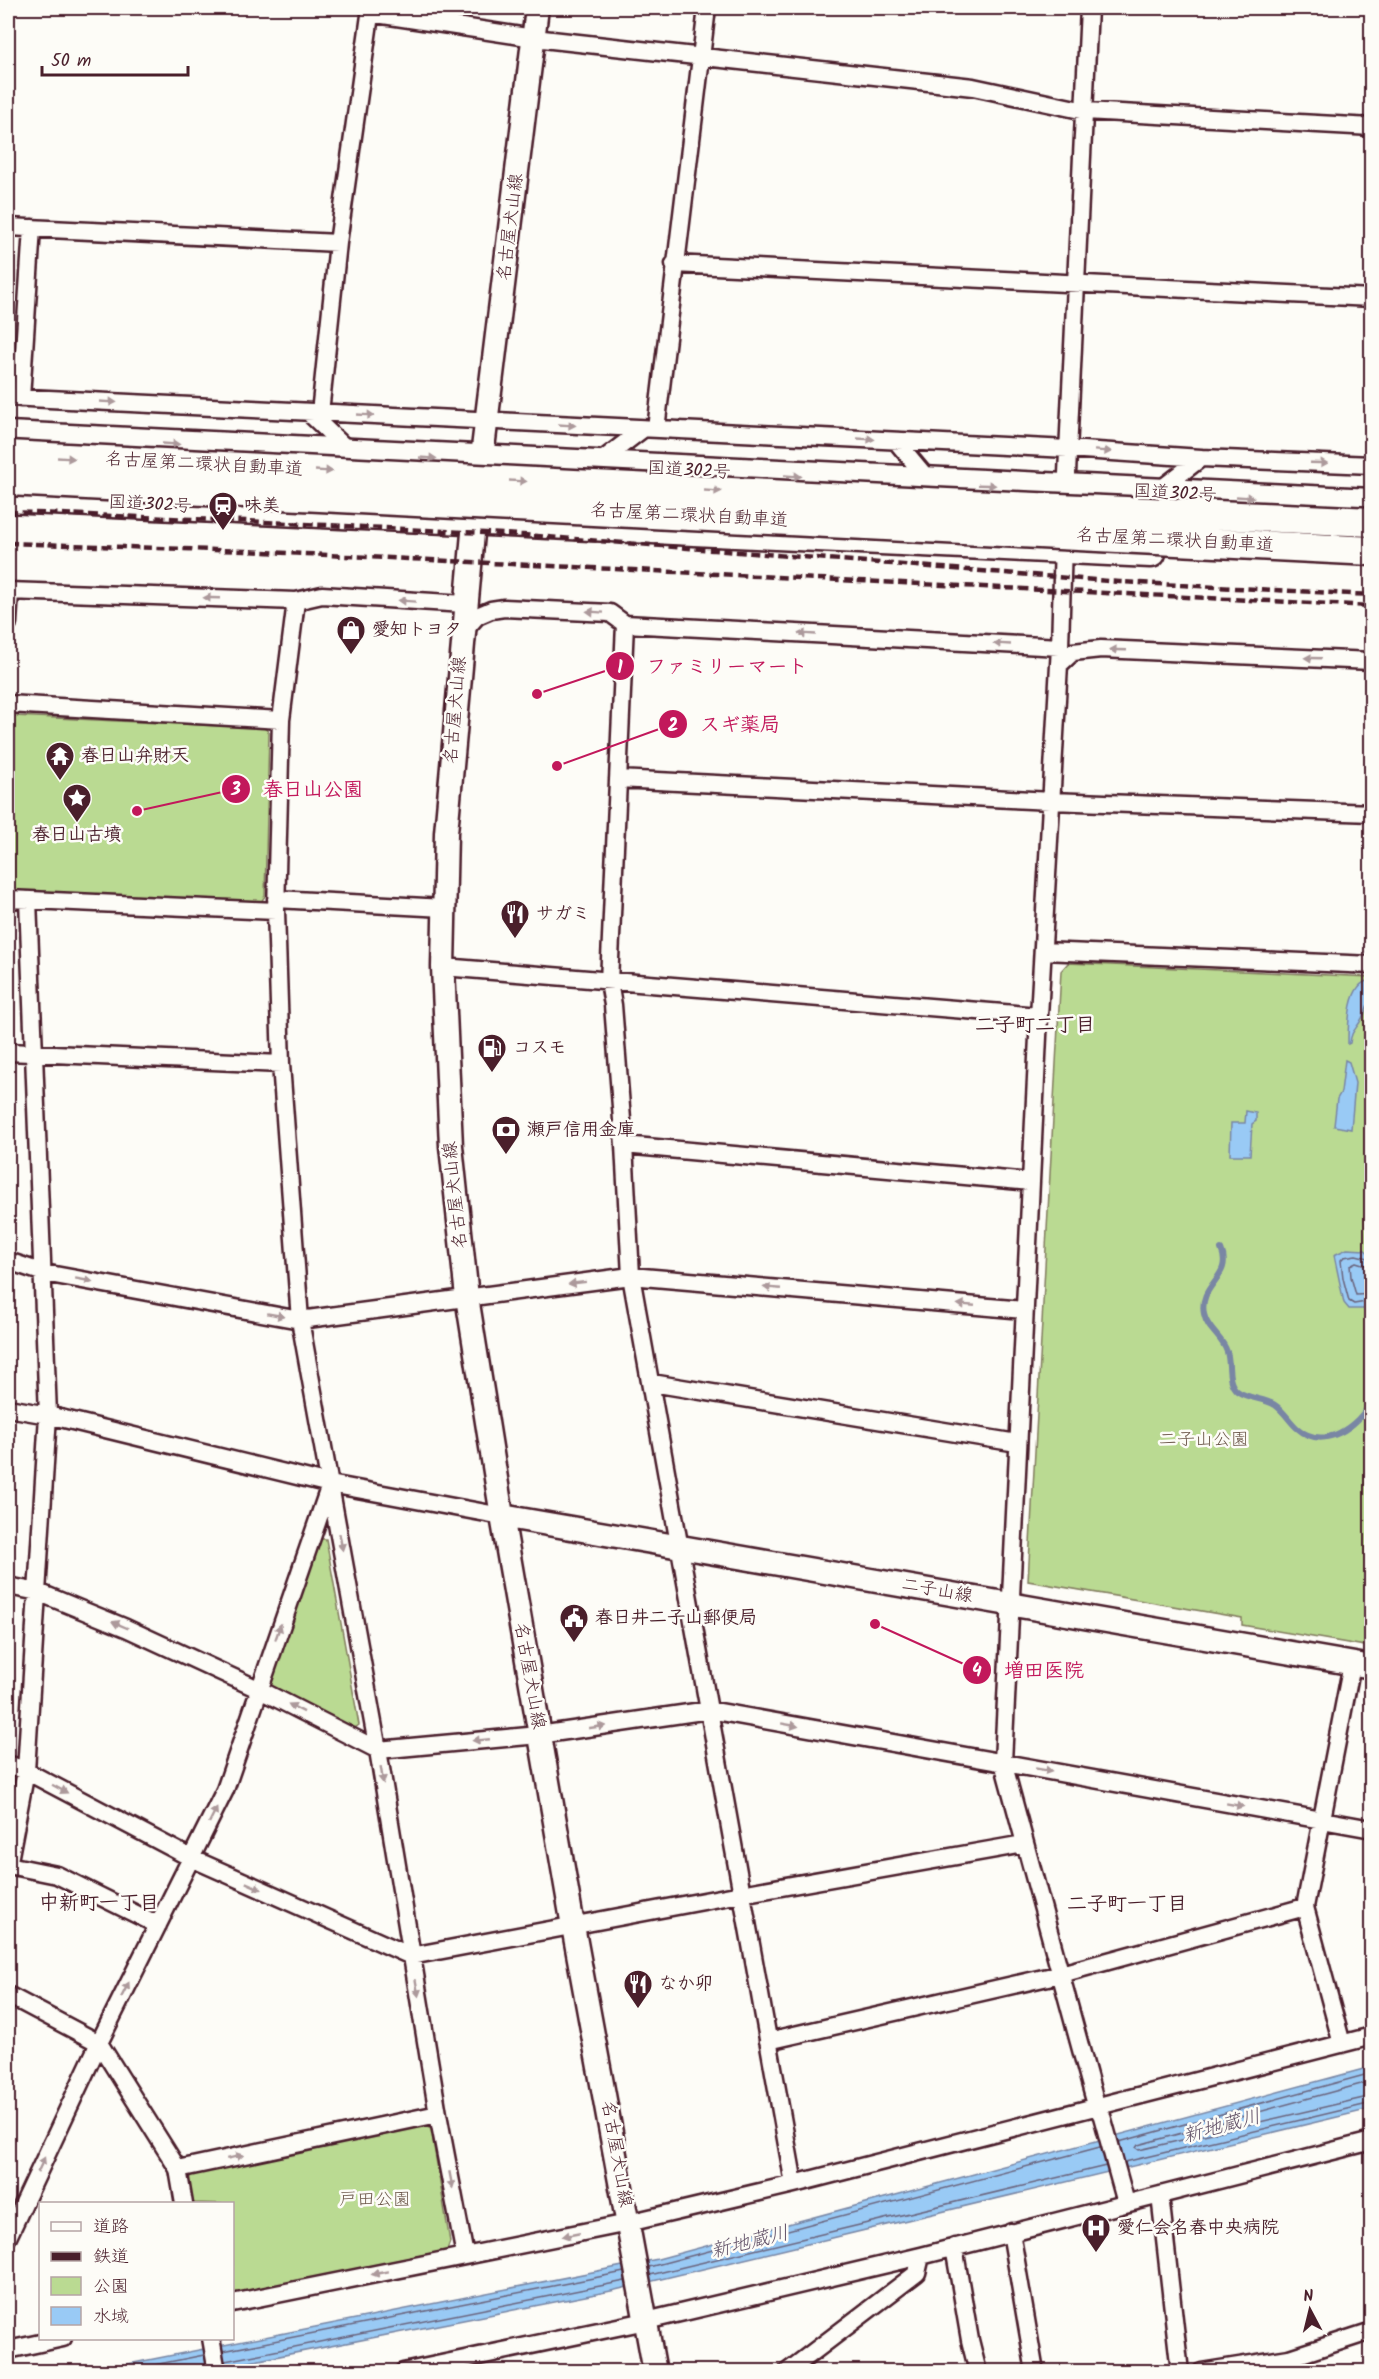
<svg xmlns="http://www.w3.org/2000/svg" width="1379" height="2379" viewBox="0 0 1379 2379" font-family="Kalam,'Klee One',sans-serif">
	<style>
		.green { fill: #bada92; stroke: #827c5e; stroke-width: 1.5 }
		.water { fill: #99caf5; stroke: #7986a4; stroke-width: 1.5 }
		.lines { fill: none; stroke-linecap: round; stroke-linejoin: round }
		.shore { stroke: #6a637c; stroke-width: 1.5 }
		.stream { stroke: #7986a4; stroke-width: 6 }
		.street-casing { stroke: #4a1f2b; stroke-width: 21 }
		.secondary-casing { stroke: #4a1f2b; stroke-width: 27 }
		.highway-casing { stroke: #4a1f2b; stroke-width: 33 }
		.street { stroke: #fdfcf7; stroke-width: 16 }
		.secondary { stroke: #fdfcf7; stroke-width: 22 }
		.highway { stroke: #fdfcf7; stroke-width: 28 }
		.rail { stroke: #4a1f2b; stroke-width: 4.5; stroke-dasharray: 9 4.5; stroke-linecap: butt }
		.highway-bridge-casing { stroke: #4a1f2b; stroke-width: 33; stroke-linecap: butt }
		.highway-bridge { stroke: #fdfcf7; stroke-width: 28 }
		.oneway { fill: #ac999b }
		.labels { text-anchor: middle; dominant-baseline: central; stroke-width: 5; stroke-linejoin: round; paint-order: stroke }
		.street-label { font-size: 18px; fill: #4a1f2b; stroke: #fdfcf7 }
		.poi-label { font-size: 18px; font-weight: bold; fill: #4a1f2b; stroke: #fdfcf7; text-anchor: start }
		.park-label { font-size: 18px; fill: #6c574a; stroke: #fdfcf7 }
		.neighbourhood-label { font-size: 20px; font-weight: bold; fill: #4a1f2b; stroke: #fdfcf7 }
		.water-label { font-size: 20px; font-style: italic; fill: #625268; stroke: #fdfcf7 }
		.leader { fill: none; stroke: #c2185b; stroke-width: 2 }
		.callout-dot { fill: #c2185b; stroke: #fdfcf7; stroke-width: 2 }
		.mark-label { font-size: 18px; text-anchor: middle; font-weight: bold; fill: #fff }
		.callout-label { font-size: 20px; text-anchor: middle; font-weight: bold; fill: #c2185b; stroke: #fdfcf7; stroke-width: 5; stroke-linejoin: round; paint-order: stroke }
	</style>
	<rect width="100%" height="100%" fill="#fdfcf7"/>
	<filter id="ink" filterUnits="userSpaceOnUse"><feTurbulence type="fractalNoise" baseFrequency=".0167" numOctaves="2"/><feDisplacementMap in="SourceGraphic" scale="12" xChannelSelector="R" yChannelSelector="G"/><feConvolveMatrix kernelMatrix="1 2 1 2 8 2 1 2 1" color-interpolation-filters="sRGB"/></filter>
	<g filter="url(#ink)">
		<!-- green -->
		<path class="green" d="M 14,716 L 264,728 L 269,732 L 265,896 L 261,902 L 8,890 L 8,722 Z
			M 1068,963 L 1371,977 L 1371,1647 L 1242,1625 L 1242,1618 L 1028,1581 L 1061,971 Z
			M 318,1539 L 326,1539 L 359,1725 L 352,1730 L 273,1688 L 270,1680 Z
			M 424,2125 L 431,2129 L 450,2242 L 447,2250 L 233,2294 L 232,2204 L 192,2203 L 187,2181 L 193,2173 Z"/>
		<!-- water -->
		<path class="water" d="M 1371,980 C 1372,994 1367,1010 1360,1022 C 1355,1030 1351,1032 1350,1043 L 1348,1044 C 1348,1025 1348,982 1371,980 Z
			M 1345,1060 L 1349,1062 L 1355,1083 L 1351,1129 L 1334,1126 L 1337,1099 L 1341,1092 Z
			M 1246,1111 L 1256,1113 L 1256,1121 L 1252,1124 L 1250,1155 L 1230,1155 L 1231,1123 L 1245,1123 Z
			M 1347,1249 L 1365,1250 L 1371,1255 L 1371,1306 L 1363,1309 L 1349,1309 L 1344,1303 L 1334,1255 Z
			M 1371,2067 L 1371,2109 L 611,2291 L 203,2371 L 88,2372 L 658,2259 Z"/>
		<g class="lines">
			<!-- shore -->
			<path class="shore" d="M 1372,1259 L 1356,1255 L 1344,1257 L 1341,1260 L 1343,1278 L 1349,1301 L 1354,1304 L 1372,1301
				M 1372,1267 L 1356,1262 L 1350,1265 L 1351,1277 L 1356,1295 L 1372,1294
				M 1372,2081 L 1138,2145 L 1136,2148 L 1139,2150 L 1372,2096
				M 1119,2142 L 1372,2073
				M 1125,2162 L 1372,2103
				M 649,2267 L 1100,2147
				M 650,2275 L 1106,2166
				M 223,2351 L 624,2272
				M 225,2361 L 625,2281
				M 119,2372 L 204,2355"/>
			<!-- stream -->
			<path class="stream" d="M 1221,1249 C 1234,1278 1198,1283 1204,1314 C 1207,1330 1223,1337 1227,1352 C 1231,1364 1226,1381 1237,1391 C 1248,1399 1264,1398 1275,1405 C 1284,1411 1289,1421 1297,1428 C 1324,1452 1358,1426 1372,1401"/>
			<!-- street casing -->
			<g class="street-casing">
				<path id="street" d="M 370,13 L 534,38 L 973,87 L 1085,111 L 1372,127
					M 8,227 L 338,243
					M 674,264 L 1372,298
					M 8,397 L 1068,449 L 1201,458 L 1372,465
					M 21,398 L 32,228
					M 308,412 L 351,453
					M 320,413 L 338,243 L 371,8
					M 656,429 L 707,8
					M 896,441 L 931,483
					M 597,464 L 643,429
					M 1157,492 L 1201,458
					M 1066,495 L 1089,8
					M 1063,542 L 1060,647 L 1039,1016 L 1003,1762 L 1096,2105 L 1102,2116 L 1126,2203
					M 8,591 L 296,601 L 322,595 L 465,604
					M 296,601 L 281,720 L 276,911 L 281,1064 L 300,1320 L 378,1750 L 438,2114 L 465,2256
					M 8,623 L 10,591
					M 625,624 L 609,982 L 613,1005 L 624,1145 L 631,1276 L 794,2184
					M 463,632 L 477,616 L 491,610 L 504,608 L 610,613 L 625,624 L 1060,647
					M 1059,665 L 1073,652 L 1101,649 L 1372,661
					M 8,704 L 281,720
					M 618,779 L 1051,801 L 1372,813
					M 8,899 L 276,911
					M 276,899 L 444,908
					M 1043,951 L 1372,965
					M 443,967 L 1039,1016
					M 8,1052 L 281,1064
					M 624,1145 L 1031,1182
					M 8,1261 L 44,1273 L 300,1320 L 631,1276 L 1024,1310
					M 652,1383 L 1017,1443
					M 8,1408 L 48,1415 L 330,1484 L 502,1516
					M 8,1586 L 38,1592 L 126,1628 L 258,1689 L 378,1750 L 539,1735 L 709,1710 L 1372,1829
					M 8,1764 L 26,1771 L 191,1858 L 411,1956 L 741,1894 L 1024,1844
					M 8,1865 L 57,1875 L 158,1925
					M 8,1866 L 26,1771 L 48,1415 L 28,900
					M 1305,1907 L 1342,2044
					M 8,1995 L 99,2043 L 178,2169 L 184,2204
					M 768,2041 L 1061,1974 L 1305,1907 L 1352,1664
					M 178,2169 L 438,2114
					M 1160,2195 L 1180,2372
					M 1011,2232 L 1035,2372
					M 8,2237 L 99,2043 L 225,1790 L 330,1485
					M 954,2247 L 970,2340 L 978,2372
					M 232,2303 L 628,2223 L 794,2184 L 1372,2036
					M 211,2338 L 217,2372
					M 8,2350 L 63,2338
					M 403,2372 L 646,2321 L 921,2256 L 1372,2141
					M 787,2372 L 917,2273 L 921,2256
					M 1201,2372 L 1289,2358 L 1372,2331"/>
			</g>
			<!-- secondary casing -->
			<g class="secondary-casing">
				<path id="secondary" d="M 537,8 L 474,522 L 446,833 L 443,967 L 451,1146 L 467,1297 L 502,1516 L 573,1926 L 655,2372
					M 502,1516 L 1372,1667"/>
			</g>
			<!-- highway casing -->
			<g class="highway-casing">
				<path id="highway" d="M 8,436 L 1372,503
					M 8,498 L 1151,553"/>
			</g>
			<!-- street -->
			<use href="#street" class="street"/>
			<!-- secondary -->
			<use href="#secondary" class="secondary"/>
			<!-- highway -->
			<use href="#highway" class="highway"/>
			<!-- rail -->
			<path class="rail" d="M 8,512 L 246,521 L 523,535 L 1120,582 L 1372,595
				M 8,543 L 245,551 L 1372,606"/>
			<!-- highway-bridge casing -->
			<g class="highway-bridge-casing">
				<path id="highway-bridge" d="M 8,455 L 947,503 L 1372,522
					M 8,481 L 1372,551"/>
			</g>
			<!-- highway-bridge -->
			<use href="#highway-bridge" class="highway-bridge"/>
		</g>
		<!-- one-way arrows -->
		<defs><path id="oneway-solid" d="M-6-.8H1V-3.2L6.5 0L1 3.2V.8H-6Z" transform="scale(1.5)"/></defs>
		<g class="oneway">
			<use href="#oneway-solid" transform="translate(108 402) rotate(3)"/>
			<use href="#oneway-solid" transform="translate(366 415) rotate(3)"/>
			<use href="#oneway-solid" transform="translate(567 425) rotate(3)"/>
			<use href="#oneway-solid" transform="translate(866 439) rotate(3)"/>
			<use href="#oneway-solid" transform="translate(171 444) rotate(3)"/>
			<use href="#oneway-solid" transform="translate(1103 451) rotate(4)"/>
			<use href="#oneway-solid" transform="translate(66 458) rotate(3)"/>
			<use href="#oneway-solid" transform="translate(428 458) rotate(3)"/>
			<use href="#oneway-solid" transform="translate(1319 463) rotate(2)"/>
			<use href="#oneway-solid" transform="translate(324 471) rotate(3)"/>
			<use href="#oneway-solid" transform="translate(793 476) rotate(3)"/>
			<use href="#oneway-solid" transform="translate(518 481) rotate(3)"/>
			<use href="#oneway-solid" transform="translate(987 485) rotate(2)"/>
			<use href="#oneway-solid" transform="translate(713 491) rotate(3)"/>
			<use href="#oneway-solid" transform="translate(1245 497) rotate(3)"/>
			<use href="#oneway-solid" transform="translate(212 598) rotate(-178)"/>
			<use href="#oneway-solid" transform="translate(407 601) rotate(-176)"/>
			<use href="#oneway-solid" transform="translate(595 612) rotate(-176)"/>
			<use href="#oneway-solid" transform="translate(807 634) rotate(-177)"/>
			<use href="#oneway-solid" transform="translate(1002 644) rotate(-177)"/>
			<use href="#oneway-solid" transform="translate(1118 650) rotate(-178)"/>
			<use href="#oneway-solid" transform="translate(1313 658) rotate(-178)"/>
			<use href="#oneway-solid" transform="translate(84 1280) rotate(10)"/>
			<use href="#oneway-solid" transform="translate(577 1283) rotate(173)"/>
			<use href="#oneway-solid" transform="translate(772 1288) rotate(-175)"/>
			<use href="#oneway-solid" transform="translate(966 1305) rotate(-175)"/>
			<use href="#oneway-solid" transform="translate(276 1315) rotate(10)"/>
			<use href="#oneway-solid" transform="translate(341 1542) rotate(80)"/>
			<use href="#oneway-solid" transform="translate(120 1625) rotate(-157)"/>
			<use href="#oneway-solid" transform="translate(278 1632) rotate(-71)"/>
			<use href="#oneway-solid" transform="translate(296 1708) rotate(-153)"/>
			<use href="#oneway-solid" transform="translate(790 1725) rotate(10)"/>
			<use href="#oneway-solid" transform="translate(597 1727) rotate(-8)"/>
			<use href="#oneway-solid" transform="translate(481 1740) rotate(175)"/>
			<use href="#oneway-solid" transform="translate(1044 1770) rotate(10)"/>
			<use href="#oneway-solid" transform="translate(382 1775) rotate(81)"/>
			<use href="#oneway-solid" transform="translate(60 1789) rotate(28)"/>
			<use href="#oneway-solid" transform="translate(1235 1805) rotate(10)"/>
			<use href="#oneway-solid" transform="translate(213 1815) rotate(-64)"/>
			<use href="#oneway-solid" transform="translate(254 1886) rotate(24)"/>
			<use href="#oneway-solid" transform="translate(417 1988) rotate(80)"/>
			<use href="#oneway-solid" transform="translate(125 1990) rotate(-63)"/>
			<use href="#oneway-solid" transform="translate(235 2157) rotate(-12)"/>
			<use href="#oneway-solid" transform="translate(41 2165) rotate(-65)"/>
			<use href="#oneway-solid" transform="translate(451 2180) rotate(79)"/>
			<use href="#oneway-solid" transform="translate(571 2235) rotate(169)"/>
			<use href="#oneway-solid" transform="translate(380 2273) rotate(169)"/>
		</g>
	</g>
	<!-- icons -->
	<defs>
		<g id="station-pin" transform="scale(1.5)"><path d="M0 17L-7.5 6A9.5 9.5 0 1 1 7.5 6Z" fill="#4a1f2b" stroke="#fdfcf7"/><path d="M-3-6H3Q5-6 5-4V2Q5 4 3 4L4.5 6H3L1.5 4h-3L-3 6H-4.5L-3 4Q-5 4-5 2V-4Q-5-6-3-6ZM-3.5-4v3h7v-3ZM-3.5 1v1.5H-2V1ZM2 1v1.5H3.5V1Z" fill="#fff"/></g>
		<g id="shop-pin" transform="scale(1.5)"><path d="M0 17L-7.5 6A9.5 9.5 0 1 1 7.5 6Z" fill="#4a1f2b" stroke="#fdfcf7"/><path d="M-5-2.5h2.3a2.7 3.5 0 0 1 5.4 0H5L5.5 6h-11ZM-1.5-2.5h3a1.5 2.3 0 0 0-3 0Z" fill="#fff"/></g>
		<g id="temple-pin" transform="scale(1.5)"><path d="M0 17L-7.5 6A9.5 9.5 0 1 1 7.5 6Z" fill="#4a1f2b" stroke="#fdfcf7"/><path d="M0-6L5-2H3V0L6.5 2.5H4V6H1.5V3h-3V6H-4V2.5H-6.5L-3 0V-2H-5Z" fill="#fff"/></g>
		<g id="sight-pin" transform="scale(1.5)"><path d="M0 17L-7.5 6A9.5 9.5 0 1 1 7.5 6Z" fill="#4a1f2b" stroke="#fdfcf7"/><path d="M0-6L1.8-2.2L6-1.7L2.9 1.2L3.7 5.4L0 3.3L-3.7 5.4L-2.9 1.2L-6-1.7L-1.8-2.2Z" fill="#fff"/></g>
		<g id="restaurant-pin" transform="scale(1.5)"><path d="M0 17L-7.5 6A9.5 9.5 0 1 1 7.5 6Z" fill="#4a1f2b" stroke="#fdfcf7"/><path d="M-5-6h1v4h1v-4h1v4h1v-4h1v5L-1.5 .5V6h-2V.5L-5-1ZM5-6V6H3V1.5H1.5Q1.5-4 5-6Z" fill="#fff"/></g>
		<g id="fuel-pin" transform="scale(1.5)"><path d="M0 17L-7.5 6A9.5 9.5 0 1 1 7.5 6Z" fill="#4a1f2b" stroke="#fdfcf7"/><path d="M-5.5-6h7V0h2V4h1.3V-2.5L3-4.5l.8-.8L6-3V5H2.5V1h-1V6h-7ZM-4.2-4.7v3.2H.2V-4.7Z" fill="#fff"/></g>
		<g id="bank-pin" transform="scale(1.5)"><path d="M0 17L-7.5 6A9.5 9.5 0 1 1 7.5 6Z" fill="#4a1f2b" stroke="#fdfcf7"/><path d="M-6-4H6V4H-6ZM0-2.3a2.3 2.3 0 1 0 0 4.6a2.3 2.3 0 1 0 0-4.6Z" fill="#fff"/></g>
		<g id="civic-pin" transform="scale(1.5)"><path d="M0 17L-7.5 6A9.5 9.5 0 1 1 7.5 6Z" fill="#4a1f2b" stroke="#fdfcf7"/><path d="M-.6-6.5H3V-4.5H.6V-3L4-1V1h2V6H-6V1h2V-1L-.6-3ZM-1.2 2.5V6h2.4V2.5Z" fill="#fff"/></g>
		<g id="hospital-pin" transform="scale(1.5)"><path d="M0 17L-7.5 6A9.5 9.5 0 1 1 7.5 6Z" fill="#4a1f2b" stroke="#fdfcf7"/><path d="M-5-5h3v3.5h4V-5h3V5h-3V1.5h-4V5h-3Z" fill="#fff"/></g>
	</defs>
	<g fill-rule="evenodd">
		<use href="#station-pin" x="223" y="506"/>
		<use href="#shop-pin" x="351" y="630"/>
		<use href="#temple-pin" x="60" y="756"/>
		<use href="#sight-pin" x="77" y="798"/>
		<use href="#restaurant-pin" x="515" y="914"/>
		<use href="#fuel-pin" x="492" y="1048"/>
		<use href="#bank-pin" x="506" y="1130"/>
		<use href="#civic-pin" x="574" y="1618"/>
		<use href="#restaurant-pin" x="638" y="1984"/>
		<use href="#hospital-pin" x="1096" y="2228"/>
	</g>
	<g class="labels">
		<!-- street labels -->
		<g class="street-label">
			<text transform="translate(511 227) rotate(-83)">名古屋犬山線</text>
			<text transform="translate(204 465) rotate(3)">名古屋第二環状自動車道</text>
			<text transform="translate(689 471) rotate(3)">国道302号</text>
			<text transform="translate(1175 494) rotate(3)">国道302号</text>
			<text transform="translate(150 505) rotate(3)">国道302号</text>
			<text transform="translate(689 516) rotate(3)">名古屋第二環状自動車道</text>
			<text transform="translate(1175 541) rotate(3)">名古屋第二環状自動車道</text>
			<text transform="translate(456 710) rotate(-85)">名古屋犬山線</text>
			<text transform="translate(456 1195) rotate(-96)">名古屋犬山線</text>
			<text transform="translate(937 1591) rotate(10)">二子山線</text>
			<text transform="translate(529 1676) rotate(80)">名古屋犬山線</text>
			<text transform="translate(616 2154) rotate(80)">名古屋犬山線</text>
		</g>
		<!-- poi labels -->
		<g class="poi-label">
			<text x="244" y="506">味美</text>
			<text x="372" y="630">愛知トヨタ</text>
			<text x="81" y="756">春日山弁財天</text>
			<text x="77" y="835" text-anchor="middle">春日山古墳</text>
			<text x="536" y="914">サガミ</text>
			<text x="513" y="1048">コスモ</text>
			<text x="527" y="1130">瀬戸信用金庫</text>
			<text x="595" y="1618">春日井二子山郵便局</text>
			<text x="659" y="1984">なか卯</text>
			<text x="1117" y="2228">愛仁会名春中央病院</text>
		</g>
		<!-- park labels -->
		<g class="park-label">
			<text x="1204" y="1440">二子山公園</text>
			<text x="375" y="2200">戸田公園</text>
		</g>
		<!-- neighbourhood labels -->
		<g class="neighbourhood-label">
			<text x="1035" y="1026">二子町二丁目</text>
			<text x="99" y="1904">中新町一丁目</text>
			<text x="1127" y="1905">二子町一丁目</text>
		</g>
		<!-- water labels -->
		<g class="water-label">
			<text transform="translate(1222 2127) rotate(-15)">新地蔵川</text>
			<text transform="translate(750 2243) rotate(-14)">新地蔵川</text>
		</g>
	</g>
	<!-- callouts -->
	<path class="leader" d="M537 694L620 666M557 766L673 724M137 811L236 789M875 1624L977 1670"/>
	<g class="callout-dot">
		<circle cx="537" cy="694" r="6"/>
		<circle cx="557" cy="766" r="6"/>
		<circle cx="137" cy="811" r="6"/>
		<circle cx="875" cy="1624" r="6"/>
		<circle cx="620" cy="666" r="15"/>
		<circle cx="673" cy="724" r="15"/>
		<circle cx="236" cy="789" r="15"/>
		<circle cx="977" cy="1670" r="15"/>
	</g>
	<g class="mark-label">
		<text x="620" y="673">1</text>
		<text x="673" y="731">2</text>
		<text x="236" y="795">3</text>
		<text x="977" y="1676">4</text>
	</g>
	<g class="callout-label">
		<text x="727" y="673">ファミリーマート</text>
		<text x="740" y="731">スギ薬局</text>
		<text x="313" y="796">春日山公園</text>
		<text x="1044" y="1677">増田医院</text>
	</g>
	<!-- margin -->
	<rect width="1379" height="2379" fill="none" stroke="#fdfcf7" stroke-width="30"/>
	<rect x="15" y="15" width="1349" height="2349" fill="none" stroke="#4a1f2b" stroke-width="2" filter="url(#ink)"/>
	<!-- legend -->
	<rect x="39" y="2202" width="195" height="138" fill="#fdfcf7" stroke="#b5a4a5" stroke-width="1.5"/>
	<rect x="51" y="2222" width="30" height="9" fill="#fdfcf7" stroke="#b5a4a5" stroke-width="1.5"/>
	<text x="93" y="2232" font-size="18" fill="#4a1f2b">道路</text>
	<rect x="51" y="2252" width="30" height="9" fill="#4a1f2b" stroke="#b5a4a5" stroke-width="1.5"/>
	<text x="93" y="2262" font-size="18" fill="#4a1f2b">鉄道</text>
	<rect x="51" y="2277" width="30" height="18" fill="#bada92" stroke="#b5a4a5" stroke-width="1.5"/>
	<text x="93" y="2292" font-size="18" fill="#4a1f2b">公園</text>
	<rect x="51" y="2307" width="30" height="18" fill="#99caf5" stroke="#b5a4a5" stroke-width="1.5"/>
	<text x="93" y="2322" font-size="18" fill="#4a1f2b">水域</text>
	<!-- north arrow -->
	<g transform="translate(1310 2310) rotate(353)" stroke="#fdfcf7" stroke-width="4.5" paint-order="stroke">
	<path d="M0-4.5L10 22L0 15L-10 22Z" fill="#4a1f2b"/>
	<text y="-9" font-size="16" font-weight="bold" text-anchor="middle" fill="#4a1f2b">N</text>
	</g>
	<!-- scale -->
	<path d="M42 66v9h146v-9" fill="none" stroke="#4a1f2b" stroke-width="3"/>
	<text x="51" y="66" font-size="18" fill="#4a1f2b" stroke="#fdfcf7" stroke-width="4.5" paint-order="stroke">50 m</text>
</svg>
